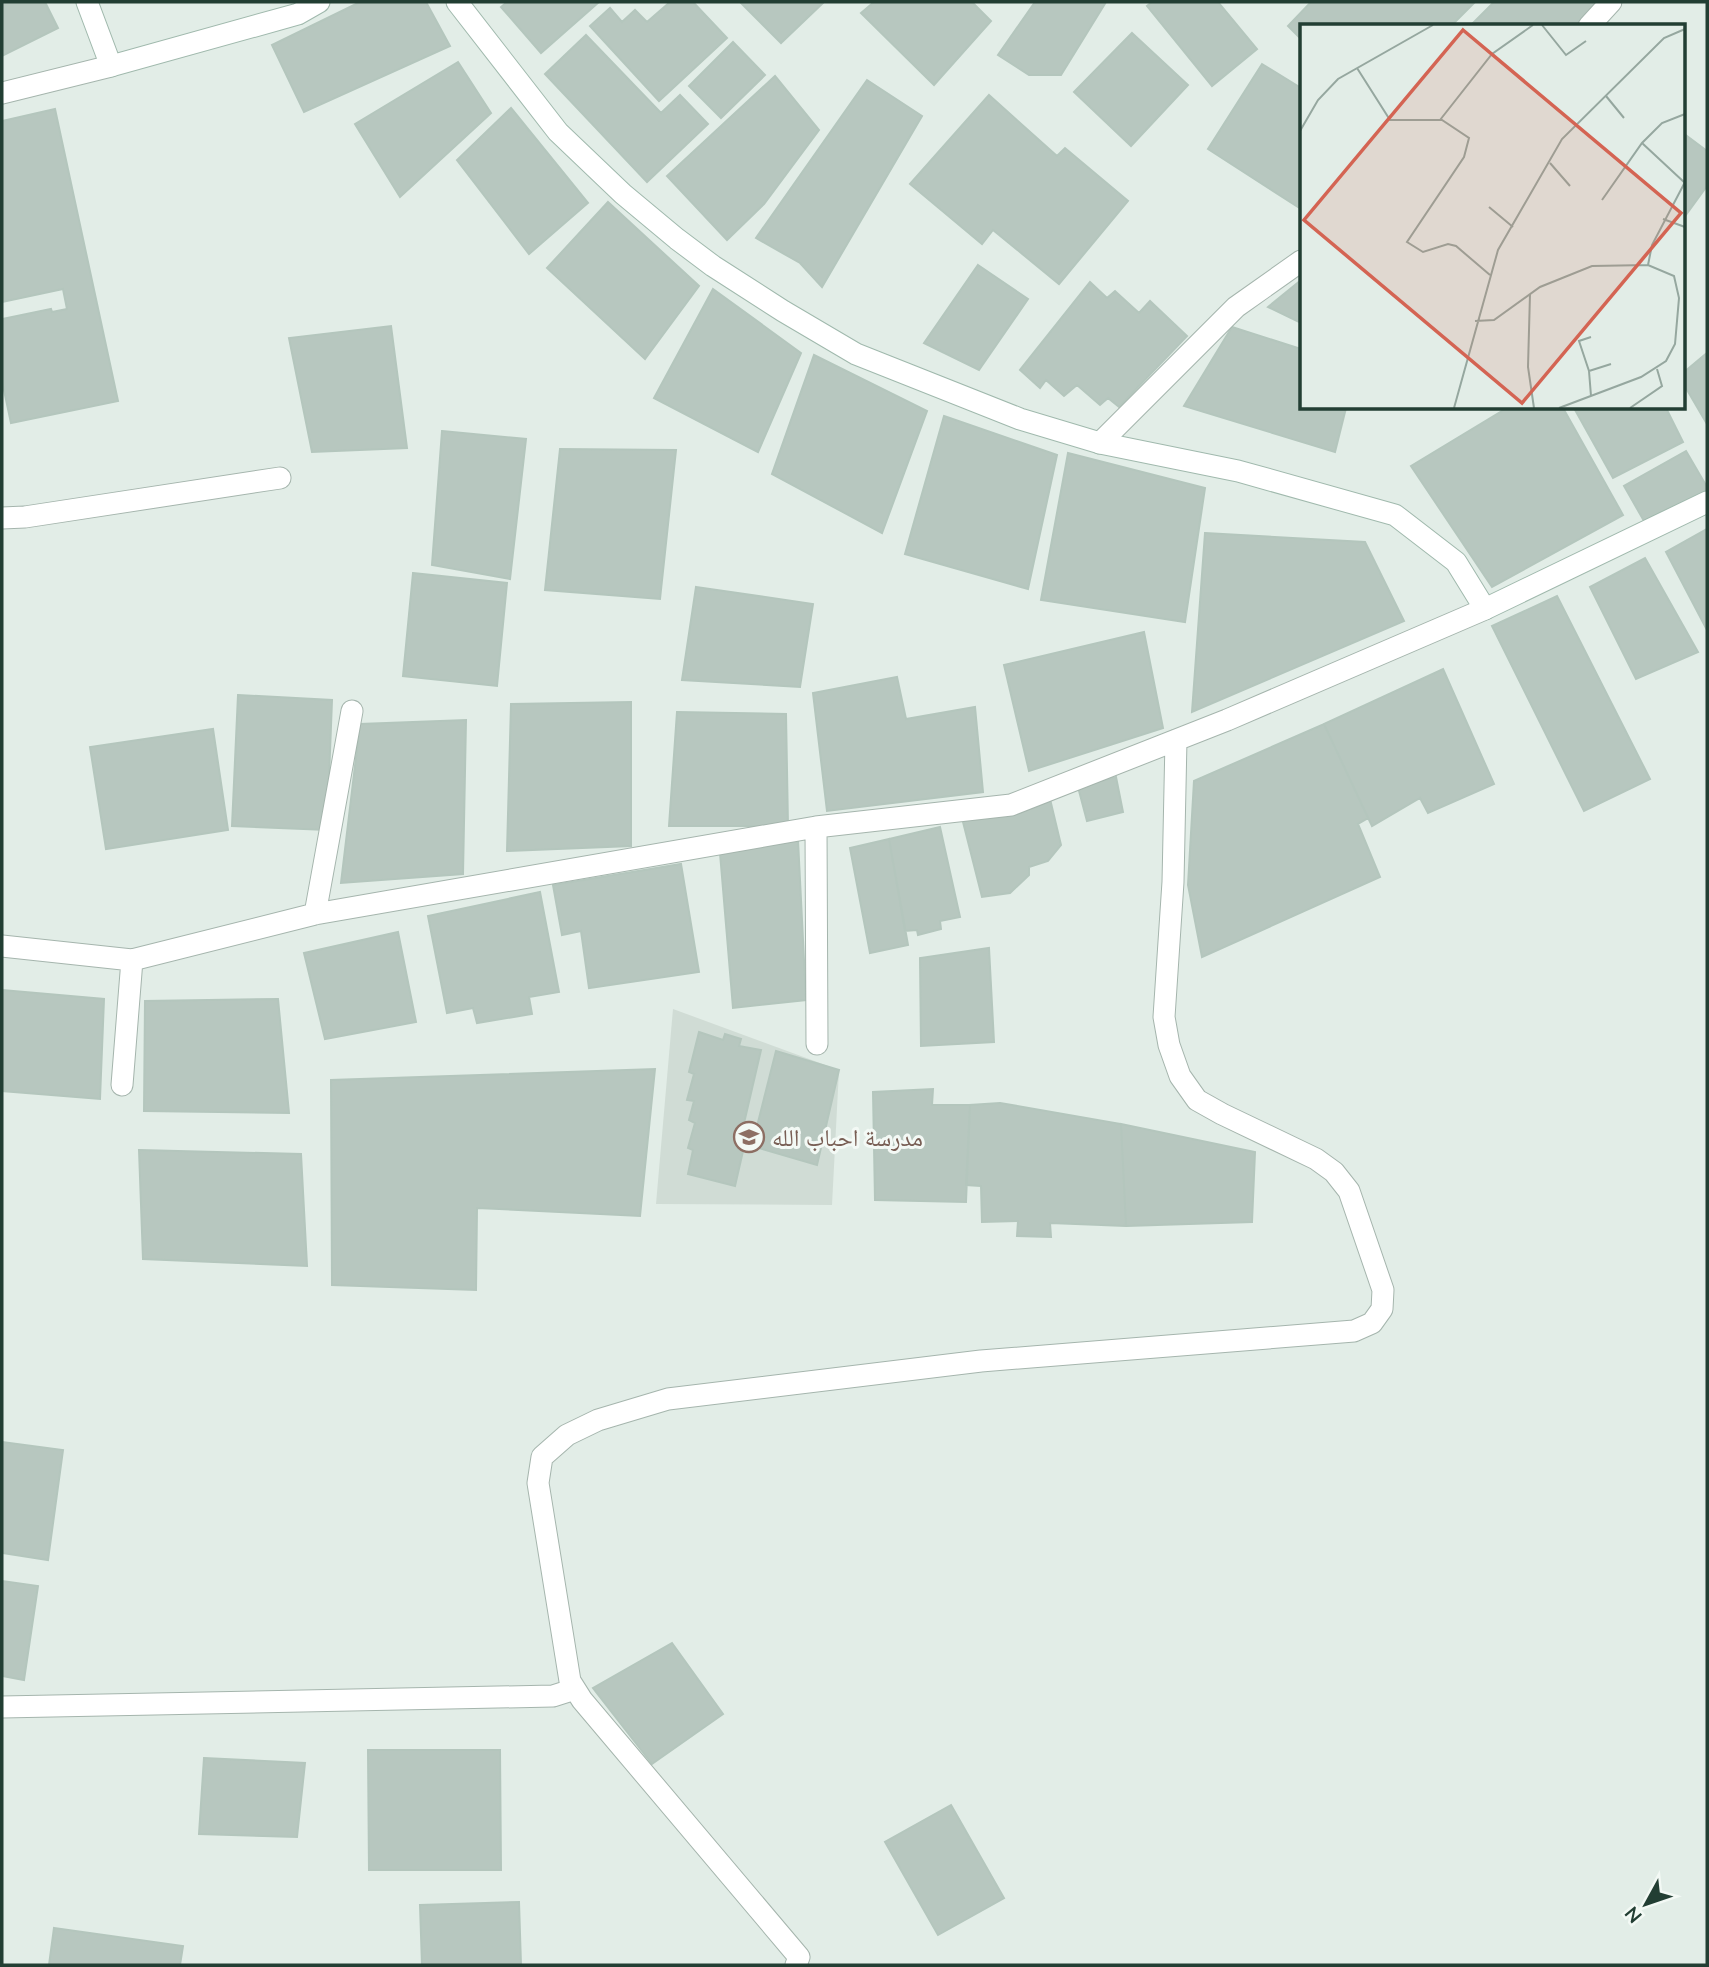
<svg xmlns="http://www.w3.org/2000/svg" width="1709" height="1967" viewBox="0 0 1709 1967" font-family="Mulish,'Noto Naskh Arabic',sans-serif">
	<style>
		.built { fill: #d0dcd5 }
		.building { fill: #b7c7bf; stroke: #b4c6bd; stroke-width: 2 }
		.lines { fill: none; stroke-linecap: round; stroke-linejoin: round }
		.street-casing { stroke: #a5b5ad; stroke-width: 23 }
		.secondary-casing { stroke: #a0b9ad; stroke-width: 23 }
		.street { stroke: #fff; stroke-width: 21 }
		.secondary { stroke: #fff; stroke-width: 21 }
		.labels { text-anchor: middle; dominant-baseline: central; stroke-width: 6; stroke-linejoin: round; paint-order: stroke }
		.education-label { font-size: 24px; fill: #785e54; stroke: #f3f9f5; text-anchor: start }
		.inset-road { fill: none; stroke: #95a79f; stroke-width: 2 }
		.view { fill: #d46453; fill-opacity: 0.15; stroke: #d46453; stroke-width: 3.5 }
		.inset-edge { fill: none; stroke: #223e33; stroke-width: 3.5 }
	</style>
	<rect width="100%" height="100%" fill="#e2ede7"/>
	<!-- built -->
	<path class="built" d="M 673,1009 L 839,1070 L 832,1205 L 656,1204 Z"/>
	<!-- building -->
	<path class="building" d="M 2,2 L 45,2 L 58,28 L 2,56 Z
		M 360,2 L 426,2 L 450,46 L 304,112 L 272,45 Z
		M 507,2 L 599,2 L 541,53 L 501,7 Z
		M 670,2 L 693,2 L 727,38 L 659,101 L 590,26 L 610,8 L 622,22 L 635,10 L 647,22 Z
		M 740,2 L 824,2 L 781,43 Z
		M 874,2 L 972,2 L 991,21 L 934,85 L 861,13 Z
		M 1035,2 L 1106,2 L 1061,75 L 1029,75 L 998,55 Z
		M 1152,2 L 1218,2 L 1257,49 L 1212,86 L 1147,6 Z
		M 1311,2 L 1475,2 L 1451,26 L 1301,26 L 1301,39 L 1288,26 Z
		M 1494,2 L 1599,2 L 1575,26 L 1470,26 Z
		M 1132,33 L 1188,85 L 1131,146 L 1074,92 Z
		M 586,35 L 661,113 L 680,95 L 708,124 L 647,182 L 545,74 Z
		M 733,42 L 765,75 L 721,118 L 689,86 Z
		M 458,62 L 491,113 L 400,197 L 355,124 Z
		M 1262,64 L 1301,88 L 1301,209 L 1208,149 Z
		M 775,76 L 819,130 L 764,204 L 727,240 L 667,176 Z
		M 867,80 L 922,116 L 822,287 L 800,263 L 756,238 Z
		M 989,95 L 1057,156 L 1065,148 L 1128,201 L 1059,284 L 993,230 L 982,244 L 910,184 Z
		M 511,108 L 588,203 L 529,254 L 457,160 Z
		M 55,109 L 118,401 L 11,423 L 2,381 L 2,319 L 51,309 L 52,312 L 67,309 L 63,289 L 2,302 L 2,121 Z
		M 1683,133 L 1707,151 L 1707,186 L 1683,219 Z
		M 608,202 L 699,286 L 645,359 L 547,268 Z
		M 978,265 L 1028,299 L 979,370 L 924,343 Z
		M 1301,280 L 1301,323 L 1268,307 Z
		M 1090,282 L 1107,298 L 1115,291 L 1139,313 L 1150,301 L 1187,336 L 1119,407 L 1108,398 L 1100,405 L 1077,385 L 1064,396 L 1046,380 L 1040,388 L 1020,370 Z
		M 713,289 L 801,353 L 758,452 L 654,398 Z
		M 391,326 L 407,448 L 312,452 L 289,338 Z
		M 1232,327 L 1301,349 L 1301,408 L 1346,408 L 1335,452 L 1184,406 Z
		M 1707,353 L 1707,424 L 1683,383 L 1683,373 Z
		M 814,355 L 927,411 L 882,533 L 772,474 Z
		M 1507,408 L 1563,408 L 1623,515 L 1492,587 L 1411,466 Z
		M 1574,408 L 1666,408 L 1683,442 L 1613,478 Z
		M 944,416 L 1057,455 L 1028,589 L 905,554 Z
		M 442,431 L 526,439 L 510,579 L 432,565 Z
		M 560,449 L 676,450 L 660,599 L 545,590 Z
		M 1686,451 L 1707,487 L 1707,493 L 1644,521 L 1624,486 Z
		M 1068,453 L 1205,488 L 1185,622 L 1041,600 Z
		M 1707,529 L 1707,630 L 1666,552 Z
		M 1205,533 L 1365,542 L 1404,621 L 1192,712 Z
		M 1645,558 L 1698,652 L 1636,679 L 1590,587 Z
		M 413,573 L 507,583 L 497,686 L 403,676 Z
		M 696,587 L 813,604 L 800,687 L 682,680 Z
		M 1557,596 L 1650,779 L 1584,811 L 1492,626 Z
		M 1144,632 L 1163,728 L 1029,771 L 1004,665 Z
		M 1443,669 L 1494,784 L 1428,813 L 1420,798 L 1372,826 L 1324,724 Z
		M 897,677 L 906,719 L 975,707 L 983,792 L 827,811 L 813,693 Z
		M 238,695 L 332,700 L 327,830 L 232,826 Z
		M 631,702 L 631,846 L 507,851 L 511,704 Z
		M 677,712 L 786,714 L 788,826 L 669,826 Z
		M 466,720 L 463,874 L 341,883 L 360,724 Z
		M 1324,724 L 1368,818 L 1358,824 L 1380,877 L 1202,957 L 1188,885 L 1194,781 Z
		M 213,729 L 228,830 L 106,849 L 90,747 Z
		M 1116,777 L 1123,812 L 1087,821 L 1078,787 Z
		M 1050,799 L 1061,845 L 1048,861 L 1029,867 L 1029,875 L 1010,893 L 982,897 L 962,818 Z
		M 940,827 L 960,917 L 940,921 L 941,929 L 918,935 L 917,930 L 905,931 L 889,839 Z
		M 889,839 L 908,945 L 870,953 L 850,848 Z
		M 798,840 L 806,1000 L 733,1008 L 720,853 Z
		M 681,864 L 699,972 L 589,988 L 581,931 L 562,935 L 553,885 Z
		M 540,892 L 559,992 L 529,997 L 532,1014 L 477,1023 L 473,1008 L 447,1013 L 428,916 Z
		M 398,932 L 416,1022 L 325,1039 L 304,953 Z
		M 989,948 L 994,1042 L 921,1046 L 920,958 Z
		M 2,990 L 104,999 L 100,1099 L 2,1091 Z
		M 278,999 L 289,1113 L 144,1111 L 145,1001 Z
		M 699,1032 L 723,1040 L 725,1034 L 741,1039 L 739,1046 L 761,1050 L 738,1149 L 743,1151 L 735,1186 L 688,1174 L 693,1150 L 688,1148 L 695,1123 L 689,1120 L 694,1101 L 687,1100 L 694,1074 L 689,1072 Z
		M 776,1051 L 839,1070 L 817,1165 L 752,1146 Z
		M 655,1069 L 640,1216 L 477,1208 L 476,1290 L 332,1285 L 331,1080 Z
		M 933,1089 L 932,1105 L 970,1105 L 966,1202 L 875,1200 L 873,1092 Z
		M 1000,1103 L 1121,1124 L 1126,1226 L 1050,1223 L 1051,1237 L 1017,1236 L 1018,1221 L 982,1222 L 981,1186 L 966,1185 L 970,1105 Z
		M 1121,1124 L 1255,1152 L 1252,1222 L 1126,1226 Z
		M 139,1150 L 301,1154 L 307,1266 L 143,1259 Z
		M 2,1442 L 63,1450 L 48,1560 L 2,1553 Z
		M 2,1581 L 38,1586 L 24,1680 L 2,1676 Z
		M 672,1643 L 723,1714 L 652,1764 L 593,1688 Z
		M 368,1750 L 500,1750 L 501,1870 L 369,1870 Z
		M 204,1758 L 305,1763 L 297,1837 L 199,1834 Z
		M 951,1805 L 1004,1898 L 938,1935 L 885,1842 Z
		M 519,1902 L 521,1965 L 422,1965 L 420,1905 Z
		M 54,1928 L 183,1946 L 180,1965 L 49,1965 Z"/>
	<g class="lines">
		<!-- street casing -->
		<g class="street-casing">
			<path id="street" d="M 1589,26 L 1611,2
				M 2,93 L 111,66
				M 1100,443 L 1236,307 L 1301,261
				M 2,518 L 25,517 L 280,478
				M 816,827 L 817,1044
				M 315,914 L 352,711
				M 2,946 L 132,960 L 315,914 L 816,827 L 1011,805 L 1227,720 L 1485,609
				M 122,1085 L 132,960
				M 2,1707 L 553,1696 L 575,1689
				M 796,1965 L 799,1957 L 582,1700 L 570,1681 L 538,1483 L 542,1457 L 567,1435 L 598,1420 L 668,1399 L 981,1361 L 1354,1331 L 1372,1323 L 1382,1309 L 1383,1290 L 1349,1191 L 1334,1172 L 1316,1159 L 1222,1114 L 1197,1100 L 1180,1076 L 1169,1045 L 1164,1017 L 1173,882 L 1176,740"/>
		</g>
		<!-- secondary casing -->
		<g class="secondary-casing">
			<path id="secondary" d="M 87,2 L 111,66 L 298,14 L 319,2
				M 457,2 L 558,132 L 623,194 L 677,239 L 713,266 L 783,311 L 856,354 L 1020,419 L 1100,443 L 1238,471 L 1395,515 L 1456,562 L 1485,609 L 1707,502"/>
		</g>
		<!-- street -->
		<use href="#street" class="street"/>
		<!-- secondary -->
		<use href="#secondary" class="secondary"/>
	</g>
	<!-- icons -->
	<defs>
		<g id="school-ring" transform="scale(1.575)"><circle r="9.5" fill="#f3f9f5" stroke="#8d6e63" stroke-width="1.5"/><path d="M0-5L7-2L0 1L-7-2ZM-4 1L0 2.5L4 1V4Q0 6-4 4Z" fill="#8d6e63"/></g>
	</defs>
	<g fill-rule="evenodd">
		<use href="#school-ring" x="749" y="1137"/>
	</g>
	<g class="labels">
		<!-- education labels -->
		<g class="education-label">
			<text x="772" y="1137">مدرسة احباب الله</text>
		</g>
	</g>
	<!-- overview -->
	<g transform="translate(1300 24)">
		<rect width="385" height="385" fill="#e2ede7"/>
		<path class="inset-road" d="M 242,1 L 266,31 L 286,17M 57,44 L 90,96 L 142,96 L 169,114 L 164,133 L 107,218 L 123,228 L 148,220 L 156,222 L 190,251M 306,72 L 324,94M 140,96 L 192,30 L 233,1M 0,107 L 18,76 L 38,55 L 133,1M 342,119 L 385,159M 250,139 L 270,162M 302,176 L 342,119 L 362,99 L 385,90M 189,183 L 213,203M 363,195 L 385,203M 348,241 L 352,221 L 385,158M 230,270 L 228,343 L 234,384M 175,297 L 194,296 L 240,263 L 292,242 L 348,241 L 374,252 L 379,274 L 375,320 L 366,337 L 341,353 L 259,384M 289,347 L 279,317 L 291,313M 291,372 L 289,347 L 311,340M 154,384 L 198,226 L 262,115 L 364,14 L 385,5M 330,384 L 362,362 L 357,345"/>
		<path class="view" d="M 163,6 L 381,189 L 222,379 L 4,196 Z"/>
		<rect width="385" height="385" class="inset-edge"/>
	</g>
	<!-- border -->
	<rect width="1709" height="1967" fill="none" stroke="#223e33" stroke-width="7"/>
	<!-- north arrow -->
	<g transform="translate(1646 1904) rotate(230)" stroke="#f3f9f5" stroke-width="5" paint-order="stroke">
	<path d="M0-5L12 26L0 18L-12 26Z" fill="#223e33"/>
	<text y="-10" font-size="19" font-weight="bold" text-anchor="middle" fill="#223e33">N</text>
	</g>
</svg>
